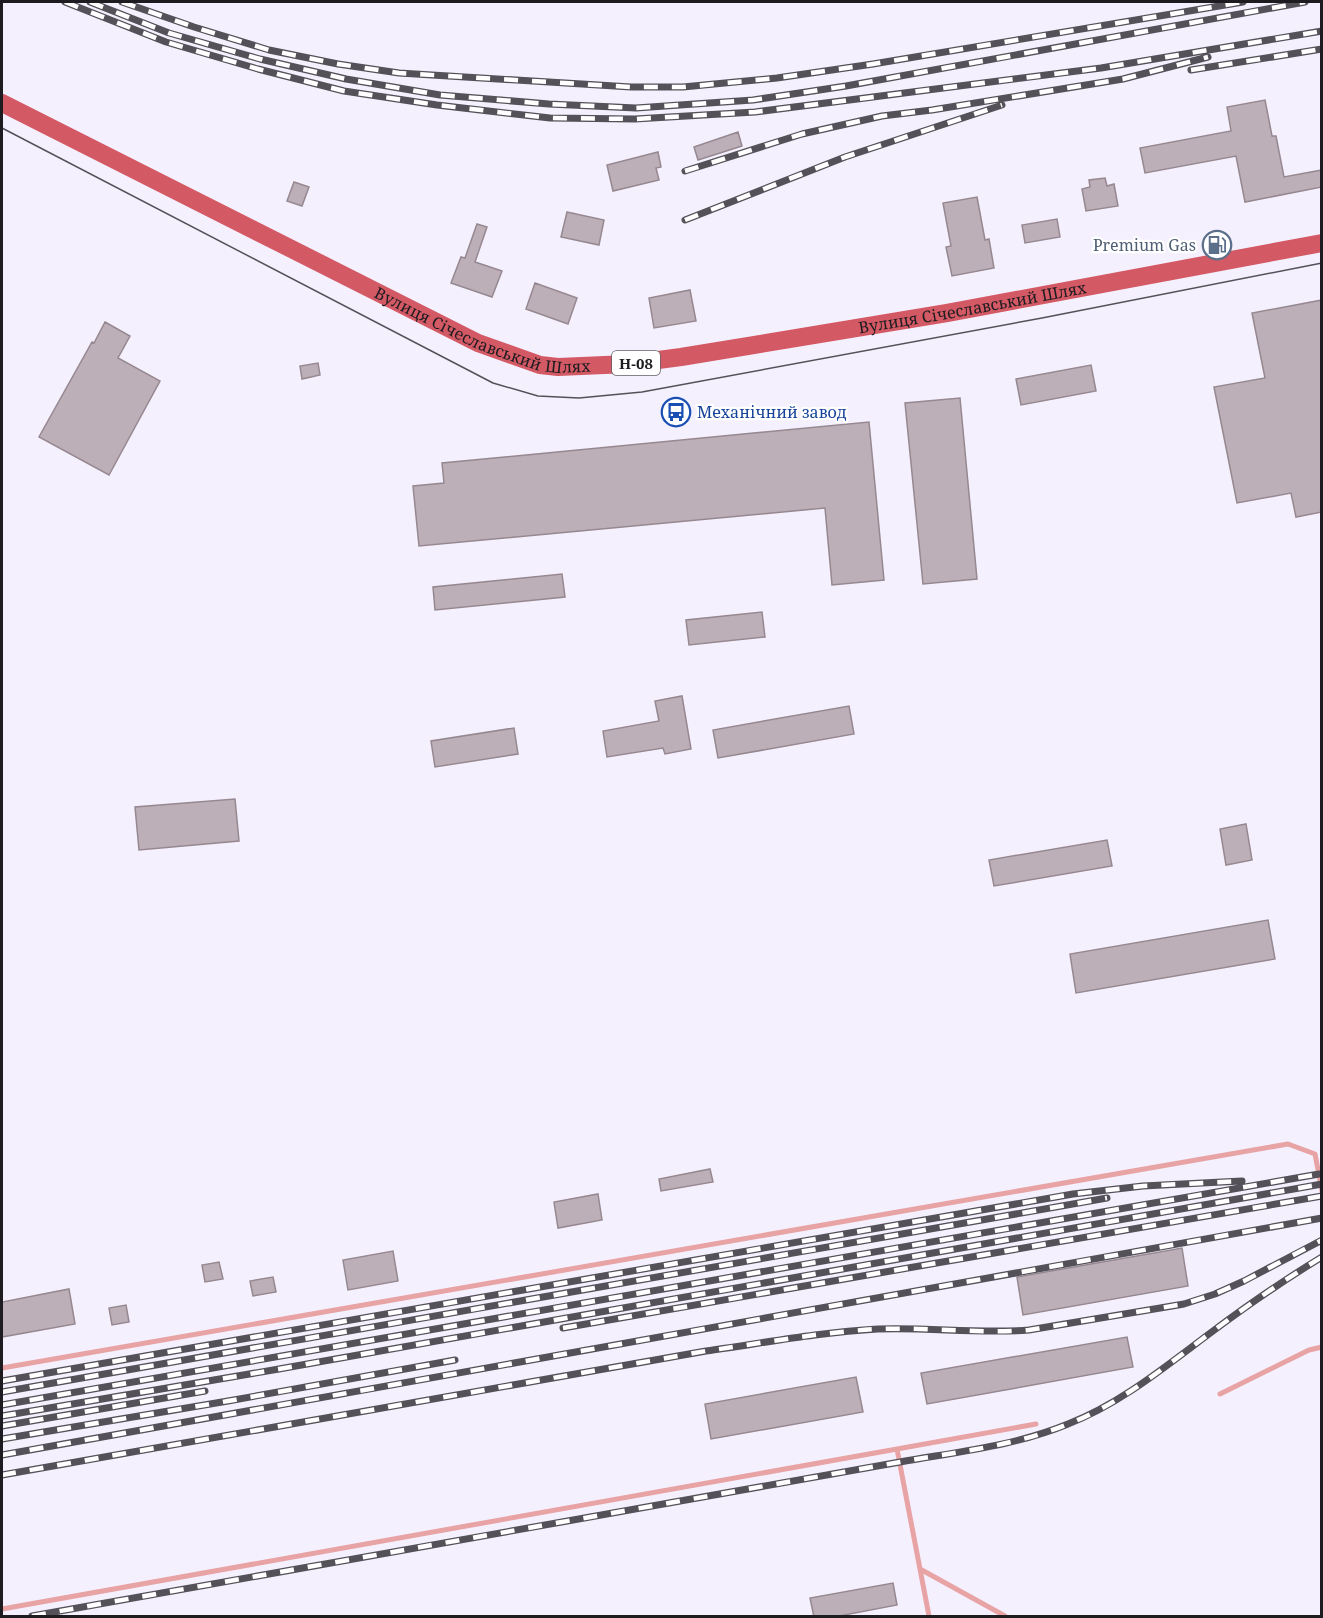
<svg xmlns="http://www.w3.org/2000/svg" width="1323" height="1618" viewBox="0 0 1323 1618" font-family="'Noto Serif',serif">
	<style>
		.building { fill: #bdafb7; stroke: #968890; stroke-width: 1.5 }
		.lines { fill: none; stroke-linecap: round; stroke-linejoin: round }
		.lane { stroke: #e8a3a5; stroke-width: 5 }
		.primary { stroke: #d35964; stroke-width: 18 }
		.tram { stroke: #545158; stroke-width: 1.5 }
		.rail-casing { stroke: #545158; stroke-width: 7 }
		.rail { stroke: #fff; stroke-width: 4.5; stroke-dasharray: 14; stroke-linecap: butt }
		.labels { text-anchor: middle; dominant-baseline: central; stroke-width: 4.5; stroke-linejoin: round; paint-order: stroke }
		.shield { fill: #fff; stroke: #626064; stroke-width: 1.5 }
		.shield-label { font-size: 15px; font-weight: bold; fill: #1e1c21 }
		.service-label { font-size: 16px; fill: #4e5e75; stroke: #fff; text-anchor: end }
		.street-label { font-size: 16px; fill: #1e1c21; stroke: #fff }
		.transit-label { font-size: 16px; fill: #164399; stroke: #fff; text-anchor: start }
	</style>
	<rect width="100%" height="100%" fill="#f5f0fe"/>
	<!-- building -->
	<path class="building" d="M 1265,100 L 1272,136 L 1276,136 L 1284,177 L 1322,170 L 1322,187 L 1245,202 L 1236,156 L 1145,173 L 1140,148 L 1231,131 L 1227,107 Z
		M 738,132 L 742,146 L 698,160 L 694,147 Z
		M 658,152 L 661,167 L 656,168 L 659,180 L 613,191 L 607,165 Z
		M 1105,178 L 1107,186 L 1114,184 L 1118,206 L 1086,211 L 1082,189 L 1090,187 L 1089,180 Z
		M 294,182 L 309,187 L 302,206 L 287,201 Z
		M 977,197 L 985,240 L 989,239 L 994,268 L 952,276 L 946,247 L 951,246 L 943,203 Z
		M 567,212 L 604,220 L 599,245 L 561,237 Z
		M 1057,219 L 1060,237 L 1025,243 L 1022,225 Z
		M 477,224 L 487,227 L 475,262 L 502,271 L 492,297 L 451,283 L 461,257 L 465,258 Z
		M 535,283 L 577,298 L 568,324 L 526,309 Z
		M 690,290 L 696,321 L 654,328 L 649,298 Z
		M 1322,300 L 1322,512 L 1296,517 L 1291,493 L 1237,503 L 1214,387 L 1265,378 L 1252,313 Z
		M 105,322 L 130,336 L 118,358 L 160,381 L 109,475 L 39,437 L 92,342 L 94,343 Z
		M 318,363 L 320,375 L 302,379 L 300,366 Z
		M 1091,365 L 1096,391 L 1021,405 L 1016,379 Z
		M 960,398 L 977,579 L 923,584 L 905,403 Z
		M 869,422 L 884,580 L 832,585 L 825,508 L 419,546 L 413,486 L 444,483 L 442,463 Z
		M 562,574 L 565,597 L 435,610 L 433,587 Z
		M 762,612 L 765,637 L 689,645 L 686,620 Z
		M 682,696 L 691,749 L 665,754 L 663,748 L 607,757 L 603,731 L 659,721 L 655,701 Z
		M 849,706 L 854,734 L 718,758 L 713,730 Z
		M 514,728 L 518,754 L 435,767 L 431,741 Z
		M 235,799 L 239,841 L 139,850 L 135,807 Z
		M 1246,824 L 1252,860 L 1226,865 L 1220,829 Z
		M 1107,840 L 1112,866 L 994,886 L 989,860 Z
		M 1268,920 L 1275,959 L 1076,993 L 1070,954 Z
		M 710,1169 L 713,1182 L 661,1191 L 659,1179 Z
		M 598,1194 L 602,1220 L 558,1228 L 554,1202 Z
		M 1182,1248 L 1188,1286 L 1023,1315 L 1017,1277 Z
		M 393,1251 L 398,1281 L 348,1290 L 343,1260 Z
		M 219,1262 L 223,1279 L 205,1282 L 202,1265 Z
		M 273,1277 L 276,1292 L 253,1296 L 250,1281 Z
		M 69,1289 L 75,1324 L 2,1337 L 2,1302 Z
		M 126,1305 L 129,1322 L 112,1325 L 109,1308 Z
		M 1127,1337 L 1133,1367 L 927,1404 L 921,1373 Z
		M 856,1377 L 863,1412 L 711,1439 L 705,1404 Z
		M 893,1583 L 897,1605 L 834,1617 L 814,1617 L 810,1598 Z"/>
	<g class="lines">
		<!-- lane -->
		<path class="lane" d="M 2,1368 L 1288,1144 L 1315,1154 L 1322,1191
			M 1220,1394 L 1309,1350 L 1322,1347
			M 920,1569 L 1005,1616
			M 2,1609 L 897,1449
			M 929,1616 L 897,1449 L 1036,1424"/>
		<!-- primary -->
		<path class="primary" id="s1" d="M 2,103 L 478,343 L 540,365 L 558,367 L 628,364 L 681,357 L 947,313 L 1322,243"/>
		<!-- tram -->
		<path class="tram" d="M 2,128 L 493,383 L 538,396 L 579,398 L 642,392 L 1042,318 L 1322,263"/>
		<!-- rail casing -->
		<g class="rail-casing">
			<path id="rail" d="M 65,2 L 166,42 L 258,69 L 344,91 L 437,105 L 550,118 L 635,119 L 755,112 L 1101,68 L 1322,31
				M 90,2 L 169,33 L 260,59 L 346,79 L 440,95 L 549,104 L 636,108 L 753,100 L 846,86 L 1305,2
				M 122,2 L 194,27 L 269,50 L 338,64 L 399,73 L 631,87 L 683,87 L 777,78 L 873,64 L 1243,2
				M 1191,70 L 1322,49
				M 685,171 L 802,134 L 882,116 L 932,110 L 1123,79 L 1208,57
				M 685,220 L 845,157 L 1002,105
				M 563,1328 L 1322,1196
				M 2,1381 L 1073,1194 L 1143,1186 L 1242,1181
				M 2,1392 L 1107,1198
				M 2,1405 L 1319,1174
				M 2,1416 L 279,1369 L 1322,1184
				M 2,1426 L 205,1391
				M 2,1439 L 228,1401 L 455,1360
				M 2,1455 L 1322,1218
				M 2,1475 L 706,1351 C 763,1343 821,1332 878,1329 C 929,1327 979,1334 1029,1330 L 1184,1304 L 1215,1294 L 1244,1281 L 1322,1240
				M 32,1616 L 900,1462 C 956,1452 1015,1446 1068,1424 C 1122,1403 1167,1365 1213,1331 C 1248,1305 1284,1280 1322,1257"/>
		</g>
		<!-- rail -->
		<use href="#rail" class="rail"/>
	</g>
	<!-- icons -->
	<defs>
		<g id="fuel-ring" transform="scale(1.5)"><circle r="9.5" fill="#fff" stroke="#5c6f8a" stroke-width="1.5"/><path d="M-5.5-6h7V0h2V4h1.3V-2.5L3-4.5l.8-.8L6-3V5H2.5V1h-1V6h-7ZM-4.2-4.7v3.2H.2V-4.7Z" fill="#5c6f8a"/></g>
		<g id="bus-ring" transform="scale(1.5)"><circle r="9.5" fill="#fff" stroke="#1a4fb4" stroke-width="1.5"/><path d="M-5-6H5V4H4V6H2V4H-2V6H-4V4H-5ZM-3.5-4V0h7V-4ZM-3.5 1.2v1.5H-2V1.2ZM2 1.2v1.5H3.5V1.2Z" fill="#1a4fb4"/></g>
	</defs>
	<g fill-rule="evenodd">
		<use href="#fuel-ring" x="1217" y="245"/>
		<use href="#bus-ring" x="676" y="412"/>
	</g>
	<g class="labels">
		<!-- shield labels -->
		<rect class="shield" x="612" y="351" width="48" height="24" rx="4.5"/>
		<g class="shield-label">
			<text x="636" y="363">Н-08</text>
		</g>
		<!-- service labels -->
		<g class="service-label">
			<text x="1196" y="245">Premium Gas</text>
		</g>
		<!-- street labels -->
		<g class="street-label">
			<text stroke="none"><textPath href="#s1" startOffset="1036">Вулиця Січеславський Шлях</textPath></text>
			<text stroke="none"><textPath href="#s1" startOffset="534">Вулиця Січеславський Шлях</textPath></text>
		</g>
		<!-- transit labels -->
		<g class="transit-label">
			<text x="697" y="412">Механічний завод</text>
		</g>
	</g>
	<!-- border -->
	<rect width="1323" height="1618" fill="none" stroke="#1e1c21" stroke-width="6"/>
</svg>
